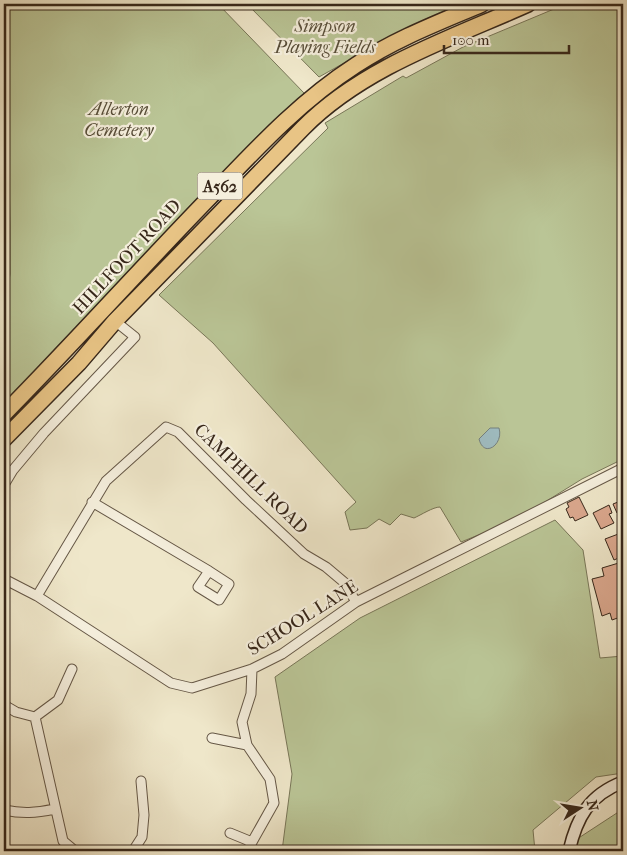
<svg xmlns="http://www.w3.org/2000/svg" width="627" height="855" viewBox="0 0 627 855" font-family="'IM FELL French Canon',serif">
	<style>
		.green { fill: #bac596; stroke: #787658 }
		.water { fill: #9fbdc2; stroke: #75817f }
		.building { fill: #daa78d; stroke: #37271a }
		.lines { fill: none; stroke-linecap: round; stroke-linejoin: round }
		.street-casing { stroke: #655746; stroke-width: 11 }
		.secondary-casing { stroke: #37271a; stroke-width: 14 }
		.highway-casing { stroke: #37271a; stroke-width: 18 }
		.street { stroke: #f5efdd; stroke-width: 9 }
		.secondary { stroke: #f5efdd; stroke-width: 11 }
		.highway { stroke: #e8c485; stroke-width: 15 }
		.labels { text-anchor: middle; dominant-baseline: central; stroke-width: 4.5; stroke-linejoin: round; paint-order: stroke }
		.shield { fill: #f5efdd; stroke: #706354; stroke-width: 1 }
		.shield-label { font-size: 16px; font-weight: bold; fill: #37271a }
		.park-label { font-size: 18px; font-style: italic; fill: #584e39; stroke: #f5efdd }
		.street-label { font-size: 18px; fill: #37271a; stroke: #f5efdd }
	</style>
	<rect width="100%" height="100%" fill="#efe7ca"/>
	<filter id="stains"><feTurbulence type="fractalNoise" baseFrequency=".004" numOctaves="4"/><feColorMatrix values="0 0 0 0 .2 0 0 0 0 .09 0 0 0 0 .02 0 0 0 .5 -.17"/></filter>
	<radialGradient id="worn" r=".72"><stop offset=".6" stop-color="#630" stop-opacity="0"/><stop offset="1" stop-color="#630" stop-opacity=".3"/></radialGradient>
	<!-- green -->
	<path class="green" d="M 4,4 L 218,4 L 304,93 L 49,355 L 4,405 L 4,319 L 10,274 L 10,225 L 9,173 L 4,130 Z
		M 247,4 L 461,4 L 403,30 L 319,77 Z
		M 566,4 L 623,4 L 623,459 L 582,479 L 516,520 L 461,542 L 440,507 C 433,507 421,515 414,518 L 401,514 L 390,525 L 379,519 L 367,528 L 350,530 L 345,512 L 356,502 L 213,343 L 159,295 L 328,128 L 325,123 L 403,76 L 406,78 L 463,47 Z
		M 555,520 L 583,550 L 600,658 L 623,656 L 623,773 L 596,777 L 533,830 L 535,851 L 282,851 L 292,774 L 275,677 L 360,618 Z
		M 623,809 L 623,851 L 575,851 L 574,841 Z"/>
	<!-- water -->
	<path class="water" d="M 490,428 L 499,428 C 504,444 484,459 479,439 Z"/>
	<!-- building -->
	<path class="building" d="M 579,497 L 588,515 L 575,521 L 573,517 L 570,518 L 566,509 L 569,507 L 567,503 Z
		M 623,500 L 623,511 L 617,513 L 613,504 Z
		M 609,505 L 612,513 L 609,514 L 614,523 L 601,529 L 593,513 Z
		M 621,533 L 623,538 L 623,544 L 622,545 L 623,547 L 621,548 L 623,556 L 614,560 L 605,539 Z
		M 622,562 L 623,567 L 623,616 L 612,620 L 610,613 L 602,616 L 592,579 L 604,576 L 602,568 Z"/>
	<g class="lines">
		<!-- street casing -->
		<g class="street-casing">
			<path id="street" d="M 4,485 L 13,470 L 44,433 L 135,337 L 115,321
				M 92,502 L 209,571 L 229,584 L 219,600 L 198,587 L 209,571
				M 4,579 L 37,596 L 171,683 L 192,688 L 252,669 L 282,654 L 356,602 L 623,468
				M 37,596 L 106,481 L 166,427 L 178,432 L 246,500 L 304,554 L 326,567 L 345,583 L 356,602
				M 4,705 L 16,712 L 35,717 L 63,841 L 75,851
				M 35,717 L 58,700 L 72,669
				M 212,738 L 247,745
				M 4,810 C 23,814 35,813 55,809
				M 230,833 L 252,842
				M 133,851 L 142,837 L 144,815 L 141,781
				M 247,851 L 274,803 L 270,779 L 247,745 L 242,722 L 251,694 L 252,669"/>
		</g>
		<!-- secondary casing -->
		<g class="secondary-casing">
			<path id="secondary" d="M 569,851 C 577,817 589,795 623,782"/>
		</g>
		<!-- highway casing -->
		<g class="highway-casing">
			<path id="highway" d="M 4,414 C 74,343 141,268 210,197 C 256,149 300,101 356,65 C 395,39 440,22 482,4
				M 4,439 L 79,363 L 115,321 L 303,128 C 363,67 452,38 528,4"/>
		</g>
		<!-- street -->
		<use href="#street" class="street"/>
		<!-- secondary -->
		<use href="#secondary" class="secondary"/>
		<!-- highway -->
		<use href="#highway" class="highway"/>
	</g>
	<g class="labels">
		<!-- shield labels -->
		<rect class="shield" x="197.5" y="172.5" width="45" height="27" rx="4"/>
		<g class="shield-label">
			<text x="220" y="186">A562</text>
		</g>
		<!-- park labels -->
		<g class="park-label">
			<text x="325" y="26">Simpson<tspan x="325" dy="21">Playing Fields</tspan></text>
			<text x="119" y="109">Allerton<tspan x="119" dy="21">Cemetery</tspan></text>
		</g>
		<!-- street labels -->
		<g class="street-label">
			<text transform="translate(127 257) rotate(-47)">HILLFOOT ROAD</text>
			<text transform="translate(251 479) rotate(44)">CAMPHILL ROAD</text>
			<text transform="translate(303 618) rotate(-32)">SCHOOL LANE</text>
		</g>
	</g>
	<!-- margin -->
	<rect width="627" height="855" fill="none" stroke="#efe7ca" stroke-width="20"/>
	<rect x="5" y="5" width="617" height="845" fill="none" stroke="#37271a" stroke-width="2.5"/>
	<rect x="10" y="10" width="607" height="835" fill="none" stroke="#37271a"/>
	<!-- north arrow -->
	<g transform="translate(580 808) rotate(78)" stroke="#f5efdd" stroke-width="4" paint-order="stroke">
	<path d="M0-4L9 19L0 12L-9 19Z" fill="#37271a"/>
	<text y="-8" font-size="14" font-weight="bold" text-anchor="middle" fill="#37271a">N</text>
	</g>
	<!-- scale -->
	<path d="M444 45v8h125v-8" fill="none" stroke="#37271a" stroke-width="2.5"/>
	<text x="452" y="45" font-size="15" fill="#37271a" stroke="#f5efdd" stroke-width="4" paint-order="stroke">100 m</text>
	<rect width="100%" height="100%" filter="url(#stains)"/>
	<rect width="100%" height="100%" fill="url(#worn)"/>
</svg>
